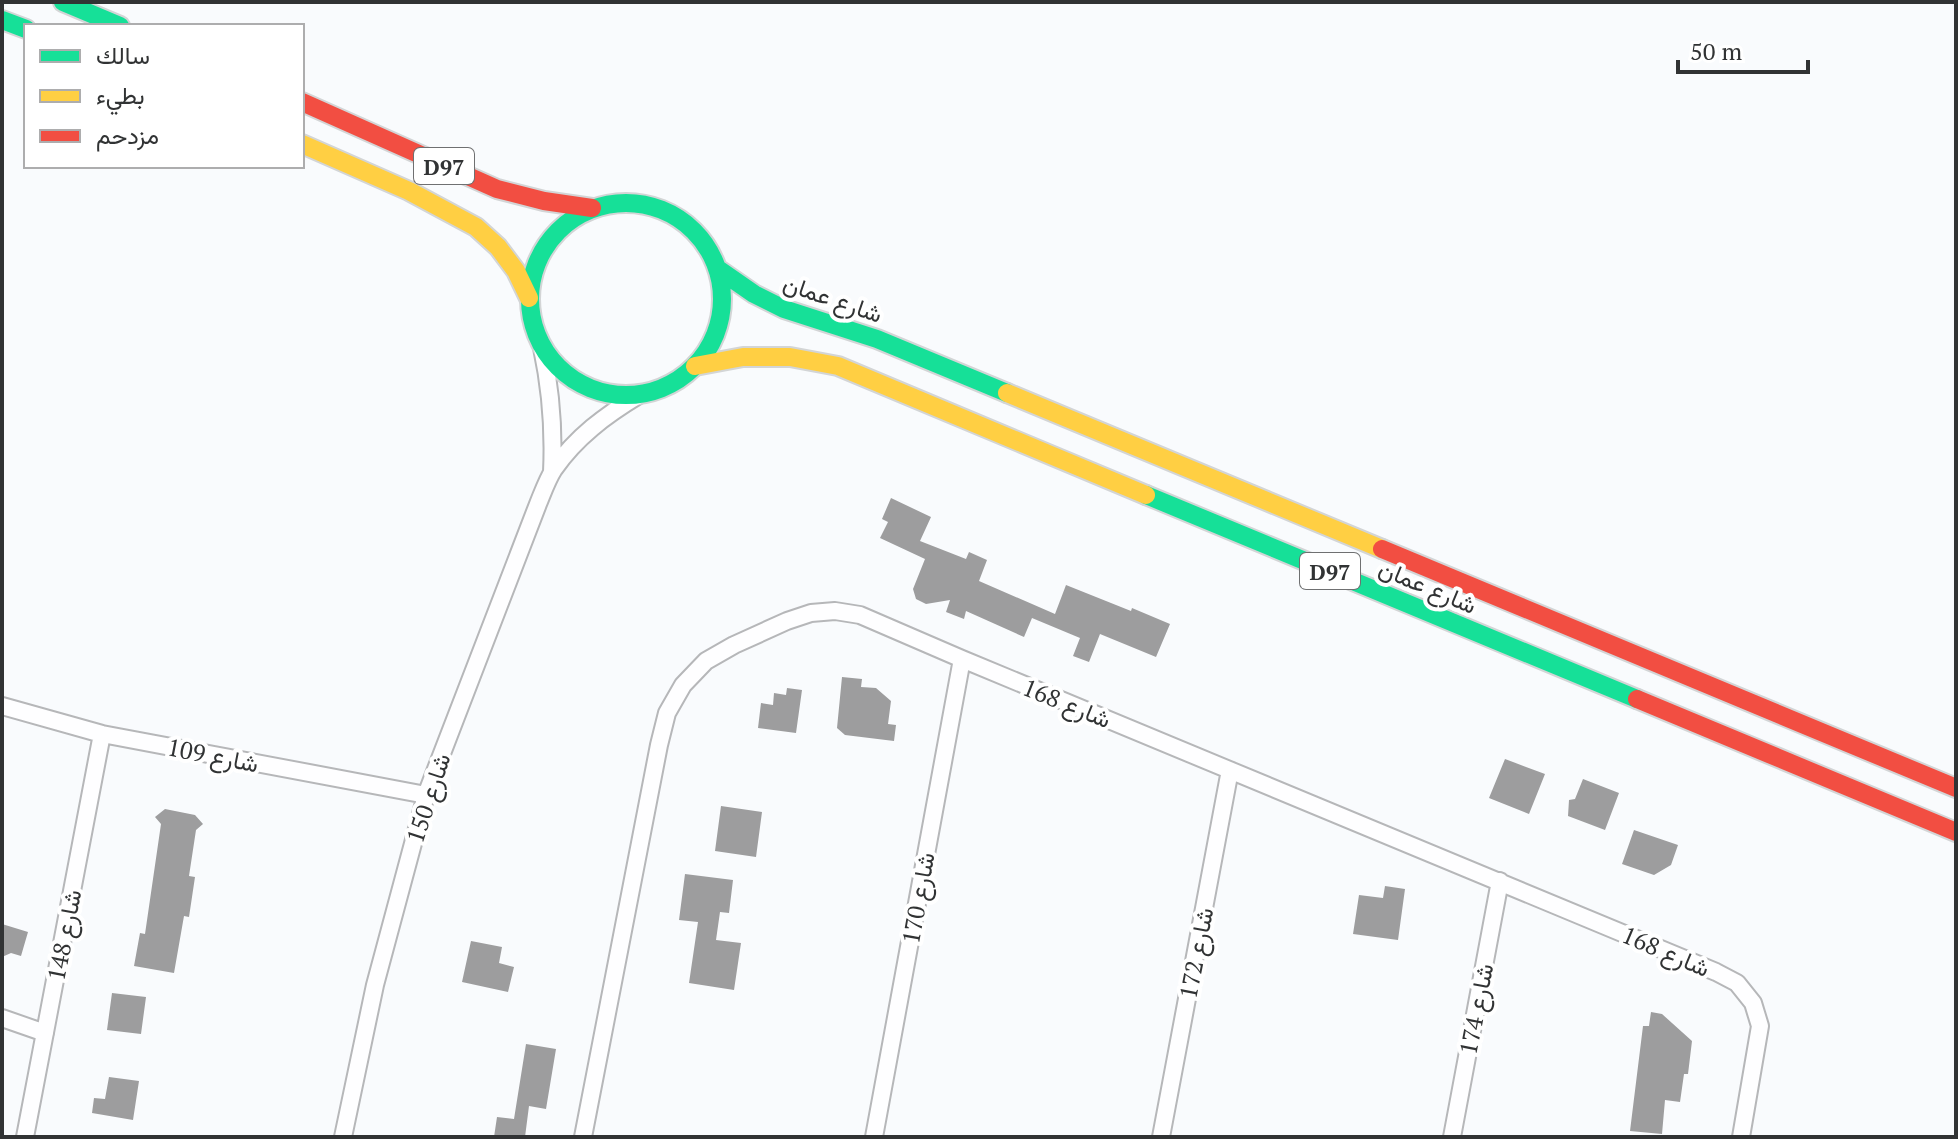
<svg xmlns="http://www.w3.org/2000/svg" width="1958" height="1139" viewBox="0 0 1958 1139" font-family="'PT Serif',Vazirmatn,serif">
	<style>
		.building { fill: #9d9d9e }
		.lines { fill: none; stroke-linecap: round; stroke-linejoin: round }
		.street-casing { stroke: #b6b7b9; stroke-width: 20 }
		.fast-casing { stroke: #d3d5d6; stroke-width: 22 }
		.slow-casing { stroke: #d3d5d6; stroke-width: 22 }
		.jam-casing { stroke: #d3d5d6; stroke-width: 22 }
		.street { stroke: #fefeff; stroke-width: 16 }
		.fast { stroke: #16e098; stroke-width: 18 }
		.slow { stroke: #ffcf43; stroke-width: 18 }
		.jam { stroke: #f24e42; stroke-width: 18 }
		.labels { text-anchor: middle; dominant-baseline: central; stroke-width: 8; stroke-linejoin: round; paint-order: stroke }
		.shield { fill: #fff; stroke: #6f7071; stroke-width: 2 }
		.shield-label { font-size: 22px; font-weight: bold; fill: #313334 }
		.street-label { font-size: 24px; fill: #313334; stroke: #fff }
	</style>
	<rect width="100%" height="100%" fill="#f9fbfd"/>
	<!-- building -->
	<path class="building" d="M 891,498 L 931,517 L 920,541 L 966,559 L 969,552 L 987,560 L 979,581 L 1055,614 L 1066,585 L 1131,611 L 1132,608 L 1170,624 L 1156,657 L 1100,634 L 1089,662 L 1073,656 L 1080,638 L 1032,618 L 1024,637 L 966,611 L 964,619 L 946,612 L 950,600 L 926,604 L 916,599 L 913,589 L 925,559 L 880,538 L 888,522 L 882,519 Z
		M 842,677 L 862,679 L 861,687 L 876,688 L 891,701 L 888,724 L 896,725 L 894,741 L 845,735 L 837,728 Z
		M 787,688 L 802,690 L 796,733 L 758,728 L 761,703 L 773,705 L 774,693 L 786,695 Z
		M 1505,759 L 1545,774 L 1529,814 L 1489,798 Z
		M 1583,779 L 1619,793 L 1605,830 L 1568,816 L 1569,800 L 1575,799 Z
		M 721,806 L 762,812 L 756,857 L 715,851 Z
		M 165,809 L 195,815 L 203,824 L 196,830 L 189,876 L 195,877 L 189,917 L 184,916 L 174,973 L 134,966 L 140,933 L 145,934 L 161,824 L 155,817 Z
		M 1634,830 L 1678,845 L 1671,865 L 1654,875 L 1622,864 Z
		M 685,874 L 733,880 L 729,913 L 720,912 L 716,940 L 741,943 L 734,990 L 689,983 L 698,922 L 679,920 Z
		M 1385,886 L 1405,889 L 1398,940 L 1353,934 L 1359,895 L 1383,898 Z
		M 2,924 L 28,932 L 21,956 L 11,953 L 2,957 Z
		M 471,941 L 502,947 L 499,963 L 514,967 L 508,992 L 462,982 Z
		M 112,993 L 146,997 L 141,1034 L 107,1030 Z
		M 1651,1012 L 1662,1014 L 1692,1041 L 1688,1074 L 1684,1074 L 1680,1102 L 1665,1100 L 1662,1134 L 1630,1131 L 1643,1026 L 1649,1026 Z
		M 526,1044 L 556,1049 L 546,1109 L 529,1106 L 525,1137 L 494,1137 L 497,1117 L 514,1119 Z
		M 109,1077 L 139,1081 L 133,1120 L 92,1113 L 94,1098 L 105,1099 Z"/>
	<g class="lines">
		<!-- street casing -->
		<g class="street-casing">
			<path id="street" d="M 542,348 C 551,390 554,429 552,472
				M 2,706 L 102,734 L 426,795
				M 2,1018 L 45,1033
				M 25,1137 L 102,734
				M 343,1137 L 375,985 L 426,795 L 538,504 C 543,492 547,480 554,469 C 576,437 606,415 639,395
				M 583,1137 L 659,745 L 667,713 L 683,685 L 706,661 L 734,645 L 787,621 L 811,613 L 835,611 L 860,615 L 962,659 L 1716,972 L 1737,983 L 1753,1003 L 1760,1026 L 1741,1137
				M 874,1137 L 962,659
				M 1161,1137 L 1230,770
				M 1452,1137 L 1500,881"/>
		</g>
		<!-- fast casing -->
		<g class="fast-casing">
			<path id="fast" d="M 63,2 L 120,26
				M 2,20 L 26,29
				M530 299a96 96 0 1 1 192 0a96 96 0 1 1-192 0Z
				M 718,269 L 754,294 L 784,309 L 877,339 L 1007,393
				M 1146,495 L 1637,699"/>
		</g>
		<!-- slow casing -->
		<g class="slow-casing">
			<path id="slow" d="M 302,144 L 409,191 L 476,227 L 498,247 L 516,271 L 529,298
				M 695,366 L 743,357 L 790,357 L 838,366 L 1146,495
				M 1007,393 L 1382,549"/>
		</g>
		<!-- jam casing -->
		<g class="jam-casing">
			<path id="jam" d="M 302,102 L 497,189 L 544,201 L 592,208
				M 1382,549 L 1956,788
				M 1637,699 L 1956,832"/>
		</g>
		<!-- street -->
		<use href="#street" class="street"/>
		<!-- fast -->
		<use href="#fast" class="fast"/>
		<!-- slow -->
		<use href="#slow" class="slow"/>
		<!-- jam -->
		<use href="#jam" class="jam"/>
	</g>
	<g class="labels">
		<!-- shield labels -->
		<g class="shield">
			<rect x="414" y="148" width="60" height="36" rx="6"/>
			<rect x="1300" y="553" width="60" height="36" rx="6"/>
		</g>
		<g class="shield-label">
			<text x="444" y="166">D97</text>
			<text x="1330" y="571">D97</text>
		</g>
		<!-- street labels -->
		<g class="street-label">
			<text transform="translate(833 298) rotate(19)">شارع عمان</text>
			<text transform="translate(1428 586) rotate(23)">شارع عمان</text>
			<text transform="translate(1067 703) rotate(22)">شارع 168</text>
			<text transform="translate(213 755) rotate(11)">شارع 109</text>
			<text transform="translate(428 798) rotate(-72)">شارع 150</text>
			<text transform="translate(918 898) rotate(-80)">شارع 170</text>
			<text transform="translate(64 935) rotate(-79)">شارع 148</text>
			<text transform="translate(1666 951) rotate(23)">شارع 168</text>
			<text transform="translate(1196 953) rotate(-79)">شارع 172</text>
			<text transform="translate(1476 1009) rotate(-79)">شارع 174</text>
		</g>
	</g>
	<!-- border -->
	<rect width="1958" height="1139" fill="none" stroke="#313334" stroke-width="8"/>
	<!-- legend -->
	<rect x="24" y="24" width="280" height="144" fill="#ffffff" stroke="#adadae" stroke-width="2"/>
	<rect x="40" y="50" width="40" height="12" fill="#16e098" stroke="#adadae" stroke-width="2"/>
	<text x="96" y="64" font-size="24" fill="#313334">سالك</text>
	<rect x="40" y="90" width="40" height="12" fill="#ffcf43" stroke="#adadae" stroke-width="2"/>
	<text x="96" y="104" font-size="24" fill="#313334">بطيء</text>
	<rect x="40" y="130" width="40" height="12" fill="#f24e42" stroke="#adadae" stroke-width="2"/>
	<text x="96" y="144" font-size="24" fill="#313334">مزدحم</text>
	<!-- scale -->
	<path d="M1678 60v12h130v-12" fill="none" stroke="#313334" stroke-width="4"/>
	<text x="1690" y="60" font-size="24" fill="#313334" stroke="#ffffff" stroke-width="6" paint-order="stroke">50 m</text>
</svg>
